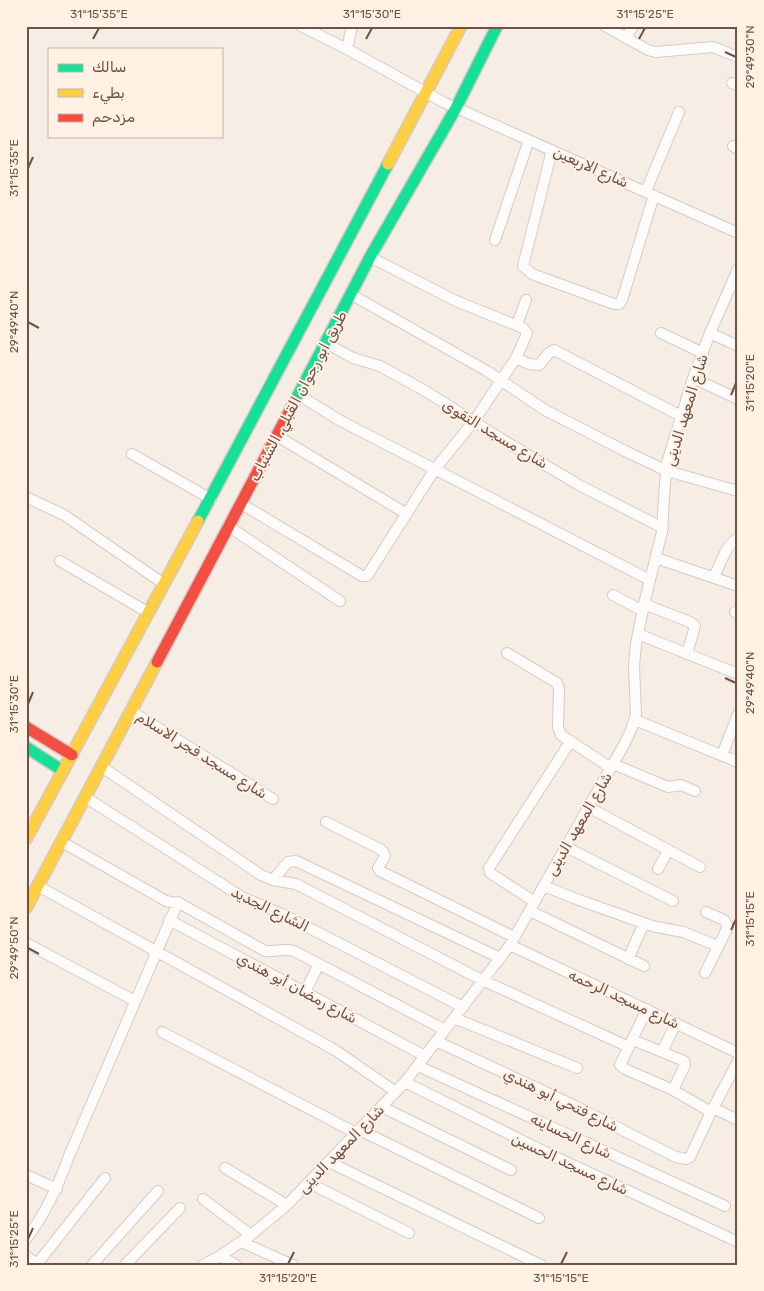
<svg xmlns="http://www.w3.org/2000/svg" width="764" height="1291" font-family="Rubik,Cairo,sans-serif">
  <rect width="100%" height="100%" fill="#f6ede5"/>
  <g fill="none" stroke-linecap="round" stroke-linejoin="round">
    <g stroke="#d7cac3" stroke-width="12">
      <path id="street" d="M301,26L347,49L443,102L738,233
        M605,26L648,50L656,52L713,47L738,57
        M626,38L633,26
        M347,49L352,26
        M732,83L738,86
        M733,146L738,149
        M552,150L523,266L532,274L614,304H619L622,300L654,195
        M646,191L679,112
        M495,240L529,140
        M352,295L487,371L545,410L625,451L667,471L738,491
        M517,325L526,300
        M661,333L703,353
        M710,333L738,346
        M326,343L353,358L380,366L427,392L503,440L579,485L663,528
        M516,358L529,364L539,365L549,353L554,350L681,416
        M693,378L738,399
        M299,395L339,420L650,580
        M277,436L407,514
        M132,454L211,499
        M26,497L64,515L164,584
        M240,503L362,576H367L435,469L474,421L516,358L526,336L527,333L523,328L456,301L370,257
        M228,526L340,601
        M656,558L738,586
        M60,561L149,613
        M714,577C720,565 726,544 738,538
        M613,595L643,611
        M644,604L690,622L695,626L687,654
        M735,612L738,613
        M638,634L738,674
        M507,653L557,683L559,689L558,727L561,735L611,768
        M131,711L273,799
        M635,720L738,762
        M722,755L738,714
        M613,764L668,787L681,785L695,791
        M102,767L261,875L273,880L296,884L482,980L629,1047
        M85,797L242,897L282,914L463,1007
        M588,807L700,867
        M326,822L382,850L385,856L378,868L380,871L514,937
        M62,842L166,901L181,904L265,951C275,952 283,948 294,951L445,1030
        M566,847L673,901
        M658,869L668,851
        M273,880L288,862L296,861L500,958
        M38,886L335,1050L396,1092
        M544,886L579,900L652,926L683,932L718,946
        M535,902L490,873L489,868L570,742
        M530,911L644,966
        M169,920L425,1056
        M26,943L135,1001
        M510,945L738,1053
        M628,959L644,923
        M705,973L728,927L724,920L706,912
        M305,992L319,964
        M647,1009L620,1065L625,1069L673,1090
        M454,1018L577,1068
        M162,1032L356,1133
        M436,1041L573,1105L676,1157L686,1159L690,1157L711,1112L673,1090L685,1065L684,1061L633,1040
        M662,1052L676,1023
        M418,1066L725,1206
        M405,1082L547,1153L738,1242
        M382,1107L511,1170
        M713,1108L738,1120
        M711,1112L738,1061
        M360,1130L539,1218
        M329,1162L541,1265
        M225,1168L287,1205
        M26,1175L57,1189
        M309,1183L409,1233
        M203,1199L251,1235
        M26,1239C46,1213 58,1186 69,1156L178,902
        M241,1242L293,1265
        M26,1256L38,1265
        M220,1256L236,1265
        M37,1264L105,1178
        M92,1265L158,1191
        M125,1265L180,1208
        M203,1265L220,1256L251,1235L287,1205L405,1082L510,945L625,743L631,730L636,714L634,667L636,644L644,604L662,532L664,497L667,463L693,378L710,333L738,269"/>
    </g>
    <g stroke="#d6c8c2" stroke-width="14">
      <path id="fast" d="M295,401L370,257L456,108L497,26
        M198,521L388,164
        M26,747L63,771"/>
    </g>
    <g stroke="#d6c8c2" stroke-width="14">
      <path id="slow" d="M388,164L461,26
        M26,839L198,521
        M26,908L157,662"/>
    </g>
    <g stroke="#d6c8c2" stroke-width="14">
      <path id="jam" d="M157,662L295,401
        M26,727L72,755"/>
    </g>
    <use href="#street" stroke="#fefcfb" stroke-width="10"/>
    <use href="#fast" stroke="#16e098" stroke-width="11"/>
    <use href="#slow" stroke="#ffcf43" stroke-width="11"/>
    <use href="#jam" stroke="#f24e42" stroke-width="11"/>
  </g>
  <path fill="none" stroke="#725046" stroke-width="2" d="M93,39L99,28M366,39L372,28M639,39L645,28M725,52L736,57M28,168L33,157M28,322L39,328M731,395L736,383M725,678L736,683M28,704L33,692M731,930L736,919M28,948L39,954M28,1239L33,1228M288,1264L294,1252M561,1264L567,1252"/>
  <g text-anchor="middle" stroke-width="4" stroke-linejoin="round" paint-order="stroke">
    <g font-size="15" fill="#725046" stroke="#fff1e4">
      <text transform="translate(591 167) rotate(24)" y="5">شارع الاربعين</text>
      <text transform="translate(298 396) rotate(-62)" y="5">طريق ابو رجوان القبلي, الشنباب</text>
      <text transform="translate(686 410) rotate(-73)" y="5">شارع المعهد الدينى</text>
      <text transform="translate(495 434) rotate(31)" y="5">شارع مسجد التقوى</text>
      <text transform="translate(202 755) rotate(32)" y="5">شارع مسجد فجر الاسلام</text>
      <text transform="translate(579 824) rotate(-60)" y="5">شارع المعهد الدينى</text>
      <text transform="translate(270 909) rotate(26)" y="5">الشارع الجديد</text>
      <text transform="translate(297 988) rotate(28)" y="5">شارع رمضان أبو هندي</text>
      <text transform="translate(624 999) rotate(25)" y="5">شارع مسجد الرحمه</text>
      <text transform="translate(561 1100) rotate(26)" y="5">شارع فتحي أبو هندي</text>
      <text transform="translate(571 1136) rotate(25)" y="5">شارع الحساينه</text>
      <text transform="translate(341 1149) rotate(-46)" y="5">شارع المعهد الدينى</text>
      <text transform="translate(570 1164) rotate(25)" y="5">شارع مسجد الحسين</text>
    </g>
  </g>
  <rect width="764" height="1291" fill="none" stroke="#fff1e4" stroke-width="55"/>
  <rect x="48" y="48" width="175" height="90" fill="#fff1e4" stroke="#c7b1a5"/>
  <rect x="58" y="64" width="25" height="8" fill="#16e098" stroke="#c7b1a5"/>
  <text x="92" y="72" font-size="15" fill="#725046">سالك</text>
  <rect x="58" y="89" width="25" height="8" fill="#ffcf43" stroke="#c7b1a5"/>
  <text x="92" y="98" font-size="15" fill="#725046">بطيء</text>
  <rect x="58" y="114" width="25" height="8" fill="#f24e42" stroke="#c7b1a5"/>
  <text x="92" y="122" font-size="15" fill="#725046">مزدحم</text>
  <rect x="28" y="28" width="708" height="1236" fill="none" stroke="#725046" stroke-width="2"/>
  <g font-size="12" text-anchor="middle" fill="#725046">
    <text x="99" y="18">31°15'35"E</text>
    <text x="372" y="18">31°15'30"E</text>
    <text x="645" y="18">31°15'25"E</text>
    <text transform="translate(750 57) rotate(-90)" y="4">29°49'30"N</text>
    <text transform="translate(14 168) rotate(-90)" y="4">31°15'35"E</text>
    <text transform="translate(14 322) rotate(-90)" y="4">29°49'40"N</text>
    <text transform="translate(750 383) rotate(-90)" y="4">31°15'20"E</text>
    <text transform="translate(750 683) rotate(-90)" y="4">29°49'40"N</text>
    <text transform="translate(14 704) rotate(-90)" y="4">31°15'30"E</text>
    <text transform="translate(750 919) rotate(-90)" y="4">31°15'15"E</text>
    <text transform="translate(14 948) rotate(-90)" y="4">29°49'50"N</text>
    <text transform="translate(14 1239) rotate(-90)" y="4">31°15'25"E</text>
    <text x="288" y="1282">31°15'20"E</text>
    <text x="561" y="1282">31°15'15"E</text>
  </g>
</svg>
